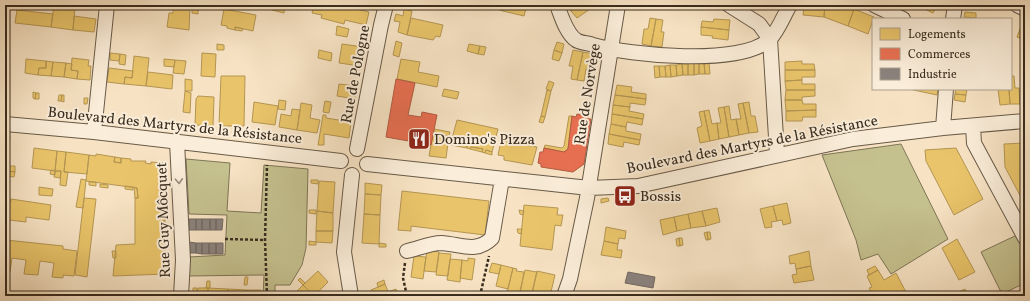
<svg xmlns="http://www.w3.org/2000/svg" width="1030" height="301" font-family="Vollkorn,serif">
  <rect width="100%" height="100%" fill="#f7e3c4"/>
  <filter id="stains"><feTurbulence type="fractalNoise" baseFrequency=".005" numOctaves="4"/><feColorMatrix values="0 0 0 0 .2 0 0 0 0 .09 0 0 0 0 .02 0 0 0 .5 -.17"/></filter>
  <radialGradient id="worn" r=".72"><stop offset=".6" stop-color="#630" stop-opacity="0"/><stop offset="1" stop-color="#630" stop-opacity=".3"/></radialGradient>
  <path fill="#c5c18f" stroke="#7e7656" d="M901,144L948,239L891,274L878,254L861,260L856,240L822,155Z
    M186,159L230,163L227,211L261,213L264,165L308,169L306,248L302,265L290,285H275V296H263L264,275L189,276V257L225,255L227,215L189,214Z
    M1017,235L1025,252V283L1002,294L981,252Z"/>
  <path fill="#e9c46a" stroke="#b49653" d="M54,5L66,7V9L68,10L69,7L75,8L73,30L51,27Z
    M174,5H190L189,30L167,27L169,13H173Z
    M273,5L285,6L284,13L272,10Z
    M314,5H340L369,12L366,25L345,20L344,24L321,18L322,15L312,13Z
    M482,5H504L503,11Z
    M504,5H527L524,16L503,11Z
    M566,5H578L571,11Z
    M578,5H589L590,9L577,18L571,11Z
    M659,5H667L664,9Z
    M804,5H825L824,17L803,15Z
    M825,5L835,7V5H843L854,9L848,26L824,17Z
    M916,5H937L933,13Z
    M192,6H198V14L192,13Z
    M224,9L256,15L253,31L235,27V30L227,28V26L221,25Z
    M404,9L412,11L407,35L398,32L400,22L394,21L396,14L403,16Z
    M854,9L874,17L868,34L848,26Z
    M17,10L53,14L51,27L15,23Z
    M965,12L976,13V18L964,17Z
    M74,16L96,19L94,32L73,30Z
    M411,18L443,25L440,37L436,36L433,40L407,35Z
    M650,18L656,19L651,46L642,44L644,29H648Z
    M656,19L663,20L661,32H664L662,47L651,46Z
    M714,19L730,20L729,30L701,27L702,21L713,22Z
    M1023,21L1025,22V40L1017,37Z
    M337,26L349,29L347,37L336,35Z
    M235,27L243,29L242,31L235,30Z
    M701,27L729,30L728,40L712,38L713,36L701,35Z
    M396,41L402,43L399,57L393,55Z
    M557,42L564,44L562,53L554,50Z
    M217,44L224,45V50H217Z
    M342,44L363,47L360,66L339,63Z
    M469,44L480,46L478,54L467,51Z
    M480,46L486,47L484,55L478,54Z
    M319,50L332,53L331,61L318,58Z
    M554,50L562,53L559,61L552,59Z
    M573,50L583,52L577,80L571,79L573,66H569Z
    M583,52L593,54L590,70L586,69L584,81L577,80Z
    M110,53L120,54L119,61L110,60Z
    M202,53L216,54L215,77L201,76Z
    M120,54L126,55L125,65L119,64Z
    M134,56L149,58L146,86L124,84L125,77L132,78Z
    M72,58L89,60L88,66H91L90,80L77,79L78,71L71,70Z
    M26,59L46,61V68H39L38,75L25,73Z
    M164,59L175,60L174,67L164,66Z
    M401,59L420,62L418,72L439,76L437,87L397,79Z
    M175,60L186,61L184,74L173,73Z
    M46,61L53,62L51,76L38,75L39,68H46Z
    M802,61V64H814L815,70H785V62Z
    M53,62L66,63L64,77L51,76Z
    M709,62L710,74H705L704,63Z
    M66,63L72,64L71,70L78,71L77,79L64,77Z
    M694,63V75H688V64Z
    M694,63H699V74L694,75Z
    M699,63H704L705,74H699Z
    M682,64L683,75L677,76L676,65Z
    M682,64H688V75H683Z
    M670,65H676L677,76L671,77Z
    M670,65L671,77H666L665,66Z
    M654,66H659L660,77L655,78Z
    M659,66H665L666,77H660Z
    M109,68L133,71L132,78L125,77L124,84L107,82Z
    M785,70H815V77H802V80L785,81Z
    M148,72L173,75L172,89L146,86Z
    M221,76H245L244,126H219Z
    M1011,76H1014L1015,88H1019L1020,104H1010L1009,89H1011Z
    M185,79L192,80V91H185Z
    M802,80V84H815V90H786L785,81Z
    M549,81L554,83L551,91L546,89Z
    M339,84L357,86L355,99L337,96Z
    M617,85L632,87L631,92L646,94V99L615,95Z
    M444,89L459,92L457,99L442,96Z
    M909,89H938L937,95Z
    M956,89L967,90L966,95L955,94Z
    M998,89H1009L1010,104L1000,105Z
    M547,90L551,91L545,117L541,116Z
    M786,90H815V96L802,97V100H785Z
    M185,91L191,93L190,113L183,112Z
    M33,92L36,93L35,99L33,98Z
    M36,93H39V99H35Z
    M955,94L966,95L965,102L954,100Z
    M59,95H62L61,101H58Z
    M62,95H64V102L61,101Z
    M615,95L646,99L645,105L630,103V107L613,105Z
    M198,96L214,97L213,126L195,125L196,99Z
    M84,98H88L87,104H84Z
    M279,100L286,101L285,110L278,109Z
    M785,100H802L803,104H816V110L786,111Z
    M325,101L331,102L329,113L323,112Z
    M254,102L278,106L275,125L252,122Z
    M749,102L751,116H755L758,132L749,133L743,103Z
    M301,103L312,105L310,118L320,120L317,133L297,130Z
    M743,103L749,133L739,135L736,119H741L738,104Z
    M613,105L630,107L629,111L644,114L643,119L612,114Z
    M346,106L354,108L352,117L345,115Z
    M729,106L731,120L736,119L739,135L729,137L724,107Z
    M724,107L729,137L719,139L717,123H721L718,108Z
    M292,109L300,110L297,130L279,127L281,114L291,116Z
    M709,110L712,124L717,123L719,139L710,141L704,111Z
    M816,110V117H803L802,121H786V111Z
    M704,111L710,141L700,143L697,128L702,126L699,112Z
    M612,114L643,119L642,125L627,122L626,127L611,124Z
    M323,115H326V118L351,122L349,138L324,134V145H318Z
    M541,116L545,117L543,123L539,122Z
    M569,116H572L568,149L564,152L544,148L545,145L562,148L564,146Z
    M457,120L498,129L492,152L486,150L485,153L482,152L483,149L471,147L470,149L467,148V146L451,142Z
    M611,124L626,127V131L641,134L640,140L609,134Z
    M434,129L450,132L449,136L433,134Z
    M433,134L449,136L446,158L429,156Z
    M609,134L640,140L639,145L624,142L623,147L608,144Z
    M5,135L10,136L7,156H5Z
    M501,141L537,147L532,165L504,160V156L498,155Z
    M451,142L467,146V148L451,145Z
    M1025,143V205L1005,167L1004,144Z
    M471,147L483,149L482,152L470,149Z
    M34,148L57,151L55,171L32,168Z
    M956,148L983,199L954,215L926,161L925,150Z
    M486,150L492,152V155L485,153Z
    M57,151L66,152L64,172H68L66,186L60,185L61,171H55Z
    M66,152L89,155L87,174L64,172Z
    M96,154L115,157L114,162L121,163V158L131,159V161H146L145,163L151,164V162L164,163V180H162V190H164V202H159V208H165V221H162V231H165V256H162V260H165L166,274L113,276L116,245L135,244V198H138L137,188L86,181L89,155L96,156Z
    M115,157L121,158V163L114,162Z
    M8,166H15V172L8,171Z
    M51,170L55,171V175L50,174Z
    M8,171L15,172L14,177L7,176Z
    M55,171H61L60,178L54,177Z
    M81,179L86,180L83,208L76,207Z
    M162,180H164V190H162Z
    M311,180H318V184L311,183Z
    M319,181L335,182L333,213L317,211Z
    M89,182H96V186L89,185Z
    M365,183L382,185L381,195L365,194Z
    M100,184L108,185V188L100,187Z
    M125,186L133,187V190L125,189Z
    M39,187L53,189L52,196L39,195Z
    M134,187L137,188L138,198H135Z
    M402,191L489,201L485,235L411,226V231L398,230Z
    M365,194L381,195L380,215L364,214Z
    M84,198L96,199L87,277L75,275Z
    M608,198L609,201L601,203V199Z
    M11,199L51,205L49,220L26,217V222L9,220V214H5V201L11,202Z
    M159,202H164L165,208H159Z
    M787,203L791,223L783,225L782,220L777,221L773,206Z
    M524,205L558,208L557,215H563L561,226L555,225L552,250L520,246Z
    M773,206L777,221L771,222L772,227L765,228L760,209Z
    M717,208L720,222L706,226L702,211Z
    M309,210H316V214L309,213Z
    M519,210L524,211L523,215L520,214Z
    M317,211L333,213V231H316Z
    M702,211L706,226L691,228L688,214Z
    M364,214L380,215L379,244L362,243Z
    M688,214L691,228L677,231L674,217Z
    M674,217L677,231L663,235L660,220Z
    M162,221H165V231H162Z
    M606,227L626,231L625,239L619,238L618,244L604,241Z
    M517,229H522L521,234L518,233Z
    M316,231H333L332,243L316,242Z
    M707,232L708,240H706L704,233Z
    M707,232H710L711,239L708,240Z
    M679,238L680,246H677L676,239Z
    M679,238H682L683,245L680,246Z
    M957,239L975,272L959,280L942,248Z
    M6,240L63,246V249L77,251L74,276L63,275V278L52,277L54,263L40,261L38,275L24,274L26,260L12,258L10,272L5,271Z
    M309,241L316,242V245H309Z
    M604,241L618,244L617,250H622L621,258L601,255Z
    M379,243L386,244V247H379Z
    M427,250L439,252L436,272L424,271Z
    M112,251H116V258H113Z
    M809,251L811,266L796,269L795,263L790,264L789,256Z
    M439,253L451,254L448,276L436,275Z
    M162,256H165V260H162Z
    M414,256L426,257L423,279L411,277Z
    M468,258L475,259L472,280L460,278L462,260L468,261Z
    M450,259L462,260L460,282L447,280Z
    M492,263L501,265L499,274L489,272Z
    M501,265L513,268L508,289L496,286Z
    M811,266L814,280L794,283L792,275L797,274L796,269Z
    M875,266L878,270L869,275L867,270Z
    M513,268L517,269L516,271L524,272L520,294L507,292Z
    M525,270L537,272L532,294L520,291Z
    M878,270L884,280L896,273L908,296H873L869,288L872,287L867,276Z
    M318,271L328,282L314,296L303,285Z
    M537,271L555,275L550,296L532,292Z
    M245,277H248L247,285H244Z
    M300,278L305,283L303,285L298,280Z
    M384,280L385,284L378,287L377,283Z
    M207,281H210V288H206Z
    M385,284L389,294L383,296H373L371,290Z
    M303,285L314,296H300L296,292Z
    M193,288H197V295H193Z
    M198,288H208V296H197Z
    M208,288L228,289L227,296H208Z
    M228,289L247,290V296H227Z
    M396,289L397,293L390,295L388,292Z
    M965,289L969,296H955L954,294Z
    M247,290H257V296H247Z
    M257,290H261V296H257Z
    M1025,290V296H1023L1021,292Z"/>
  <path fill="#e76f51" stroke="#b25b42" d="M396,79L415,83L408,115L421,117L422,112L437,115L431,145L386,137Z
    M577,114L588,116V119H591L584,164L573,172L541,167V164L538,163L540,152H543L544,148L564,152L568,149L572,116L576,117Z"/>
  <path fill="#8a817c" stroke="#716860" d="M189,219H196V230H189Z
    M196,219H202V230H196Z
    M202,219H210V230H202Z
    M210,219H216V230H210Z
    M216,219H223L222,230H216Z
    M189,242L196,243V253H190Z
    M196,243H202V254L196,253Z
    M202,243H209V254H202Z
    M209,243H216V254H209Z
    M216,243H223V254H216Z
    M628,272L655,277L653,288L625,283Z"/>
  <g fill="none" stroke-linecap="round" stroke-linejoin="round">
    <g stroke="#685a48" stroke-width="16">
      <path id="minor" d="M557,5C561,15 566,33 576,40C580,43 588,43 593,45C630,55 741,67 770,39C778,31 784,15 790,5
        M729,5L759,24L770,39L777,154
        M874,5L903,19
        M1017,5L1025,9
        M953,19L955,5
        M5,124L94,132L341,161
        M973,126L974,143L1025,238
        M943,128L946,89
        M94,132L107,5
        M177,142L183,260L181,296
        M357,149L381,25L386,5
        M367,164L589,188L638,186L853,139L943,128L1025,121
        M407,251C417,249 431,243 441,243C461,244 476,254 492,238L502,179
        M351,296L344,252L352,175
        M564,296L570,279L587,198L618,5"/>
    </g>
    <path stroke="#382c1e" stroke-width="2.5" stroke-dasharray="3 2" stroke-linecap="butt" d="M225,239L265,240
      M405,263L403,278L407,296
      M267,296L265,240L267,165
      M480,296L489,256"/>
    <use href="#minor" stroke="#faedd9" stroke-width="14"/>
  </g>
  <defs><path id="oneway-chevron" d="M-2-3.5L2.5 0L-2 3.5" fill="none" stroke-width="1.6" stroke-linecap="round" stroke-linejoin="round"/></defs>
  <use stroke="#998c7c" href="#oneway-chevron" transform="translate(179 181) rotate(87)"/>
  <defs>
    <g id="restaurant-square" transform="scale(1.15)"><rect x="-9" y="-9" width="18" height="18" rx="4" fill="#8f2418" stroke="#faedd9"/><path d="M-5-6h1v4h1v-4h1v4h1v-4h1v5L-1.5 .5V6h-2V.5L-5-1ZM5-6V6H3V1.5H1.5Q1.5-4 5-6Z" fill="#fff"/></g>
    <g id="bus-square" transform="scale(1.15)"><rect x="-9" y="-9" width="18" height="18" rx="4" fill="#8f2418" stroke="#faedd9"/><path d="M-5-6H5V4H4V6H2V4H-2V6H-4V4H-5ZM-3.5-4V0h7V-4ZM-3.5 1.2v1.5H-2V1.2ZM2 1.2v1.5H3.5V1.2Z" fill="#fff"/></g>
  </defs>
  <g fill-rule="evenodd">
    <use href="#restaurant-square" x="419" y="139"/>
    <use href="#bus-square" x="625" y="196"/>
  </g>
  <g text-anchor="middle" stroke-width="4" stroke-linejoin="round" paint-order="stroke">
    <g font-size="15" fill="#382c1e" stroke="#faedd9">
      <text transform="translate(355 74) rotate(-79)" y="5">Rue de Pologne</text>
      <text transform="translate(587 94) rotate(-81)" y="5">Rue de Norvège</text>
      <text transform="translate(175 125) rotate(6)" y="5">Boulevard des Martyrs de la Résistance</text>
      <text transform="translate(752 144) rotate(-11)" y="5">Boulevard des Martyrs de la Résistance</text>
      <text transform="translate(163 220) rotate(-92)" y="5">Rue Guy Môcquet</text>
    </g>
    <g font-size="15" fill="#382c1e" stroke="#faedd9" text-anchor="start">
      <text x="434" y="144">Domino's Pizza</text>
      <text x="640" y="201">Bossis</text>
    </g>
  </g>
  <rect width="1030" height="301" fill="none" stroke="#f7e3c4" stroke-width="20"/>
  <rect x="6" y="6" width="1018" height="289" fill="none" stroke="#382c1e" stroke-width="2"/>
  <rect x="10" y="10" width="1010" height="281" fill="none" stroke="#382c1e"/>
  <rect x="872" y="18" width="140" height="72" fill="#faedd9" stroke="#aca08e"/>
  <rect x="880" y="28" width="20" height="12" fill="#e9c46a" stroke="#aca08e"/>
  <text x="908" y="38" font-size="12" fill="#382c1e">Logements</text>
  <rect x="880" y="48" width="20" height="12" fill="#e76f51" stroke="#aca08e"/>
  <text x="908" y="58" font-size="12" fill="#382c1e">Commerces</text>
  <rect x="880" y="68" width="20" height="12" fill="#8a817c" stroke="#aca08e"/>
  <text x="908" y="78" font-size="12" fill="#382c1e">Industrie</text>
  <rect width="100%" height="100%" filter="url(#stains)"/>
  <rect width="100%" height="100%" fill="url(#worn)"/>
</svg>
